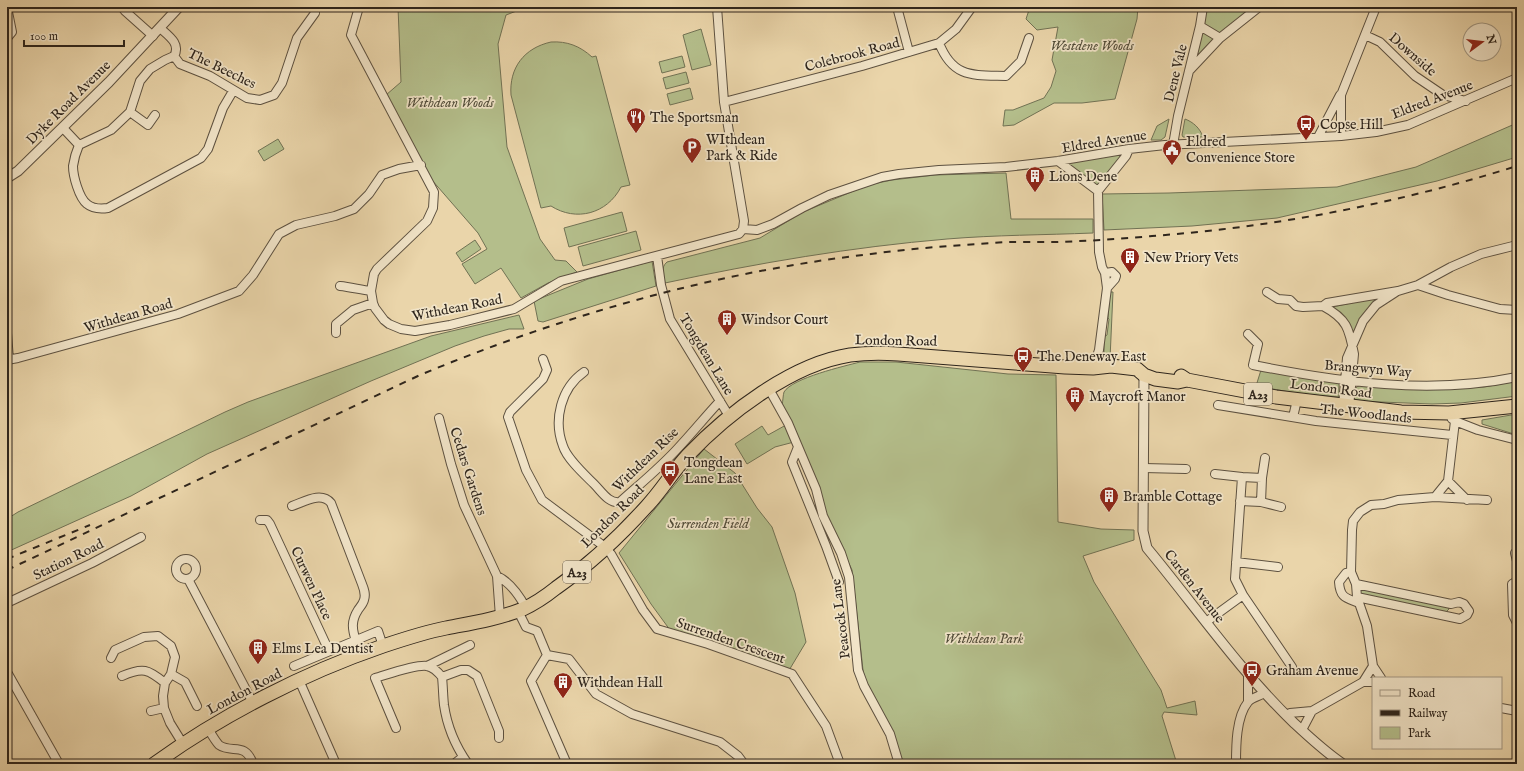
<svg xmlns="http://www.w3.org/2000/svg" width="1524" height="771" font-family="'IM FELL English',serif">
  <rect width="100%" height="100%" fill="#ead5aa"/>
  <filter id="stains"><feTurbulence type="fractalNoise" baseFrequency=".005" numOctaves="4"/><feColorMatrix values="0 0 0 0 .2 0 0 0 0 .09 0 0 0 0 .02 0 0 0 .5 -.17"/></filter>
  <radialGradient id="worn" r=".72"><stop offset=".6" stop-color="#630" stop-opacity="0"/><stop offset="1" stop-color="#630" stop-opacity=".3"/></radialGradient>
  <path fill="#b4be8b" stroke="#717254" d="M398,7H527L506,15L498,44L507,147L540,239L555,260L566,261L577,272L548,283L521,298L501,268L475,284L462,264L487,249L478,233L431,179L386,95L401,82Z
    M1030,7H1138L1137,19L1115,99L1082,103H1054L1014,125L1003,126L1005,110H1013L1044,98L1051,87L1056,71L1052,60L1058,27L1037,30L1026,19Z
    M1207,7H1252L1212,43L1195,61Z
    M701,29L711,65L692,70L683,35Z
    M551,42C567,41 580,46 592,57L596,56L630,185L621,187C607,214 576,222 551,206L541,208L511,95C509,68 524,48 551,42Z
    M682,56L685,67L662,73L659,62Z
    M686,72L689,83L666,89L663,78Z
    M690,88L693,99L670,105L667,94Z
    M1169,119L1165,137L1161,140H1151L1157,126Z
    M1185,119C1193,122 1200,128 1203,137H1183L1182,135Z
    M1517,123V157L1437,181L1277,218L1192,226L1104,230L1102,194L1169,193L1337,187L1416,167Z
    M278,139L284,149L264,161L258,151Z
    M1118,154L1120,155V159L1097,185H1095L1069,164V163Z
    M1006,173L1011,219H1093V233C1044,235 995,235 947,239C852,247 758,263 665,283C664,275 660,268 667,262L760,238L803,212L868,185L892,180L935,175Z
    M622,212L627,231L569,247L564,228Z
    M636,231L641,250L583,266L578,247Z
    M475,240L481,249L462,262L456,253Z
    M652,261L656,286L543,322L538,321L534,301L588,279Z
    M1110,292H1113L1110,359H1107L1104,355V337L1107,335L1109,319L1108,318Z
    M1380,297L1353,335L1345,318L1332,307Z
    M519,315L524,329H509L484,336L455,346L371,381L207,454L131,496L7,552V519L18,512L225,412L248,402L431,336Z
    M860,362H896L1008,374L1056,375L1058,522L1101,529L1134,530V540L1083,556L1094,582L1161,690L1167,708L1195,701L1197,715L1164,712L1162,716L1177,764H902L866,685L863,670L852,570L826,514L782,405C783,401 783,395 784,392C792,378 845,366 860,362Z
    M1261,370L1339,383V397L1301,394L1256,386Z
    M1517,381V396L1461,403L1432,404L1355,401C1353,393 1353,389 1360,385L1421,389L1484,387Z
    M1517,414V435L1482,424V420Z
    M786,425L794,442L775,447L747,464L735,444L762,426L768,435Z
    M704,449L735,473L757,508L772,527L795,593L806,642L788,672L670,630L651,604L619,553Z
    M1361,588L1448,607L1449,609L1446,612L1361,595L1359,593V590Z"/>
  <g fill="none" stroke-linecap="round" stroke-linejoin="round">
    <g stroke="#5d5140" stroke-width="10">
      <path id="minor" d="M122,7L125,11L153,36
        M359,7L351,35L434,192L433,208L427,221L377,269L374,274L371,291L373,303L375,308L384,320L389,324L401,329L415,331L450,325L514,309L561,281L739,234L743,229L744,221L724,102L717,7
        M897,7L909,52
        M1513,7L1517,9
        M1200,26L1220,38
        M160,28C169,36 181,44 174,56L180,64L210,76L247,98L260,100L274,95L282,83L297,38L315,13
        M1365,35L1380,42L1415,76L1443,95L1466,101
        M7,38L12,32L7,7
        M939,43C953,78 972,75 1006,76L1021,61L1029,38
        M174,56L165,60L150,69L140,81L130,112L111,130L79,145C76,152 74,159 73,166C73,176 79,198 87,204C93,209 101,209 108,208L201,158L208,149L223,108L233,91
        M1189,71L1220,38L1259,7
        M724,102L862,66L939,43L956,29L972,7
        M130,112L148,125L155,115
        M63,128L79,145
        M1341,136V95L1376,7
        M1318,137L1340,95
        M1173,145L1178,116L1200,26L1203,7
        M1058,161L1098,191L1126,156L1129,149
        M743,229L757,230L773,224L802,208L829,195L882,177L899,174L939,170L1006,167L1058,161L1129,149L1165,145L1341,136L1376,132L1408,125L1517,78
        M657,256L661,285L670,319L729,416
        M1105,273L1112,272L1116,276L1115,279L1107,288
        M1418,285L1448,295L1500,309L1517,310
        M340,286C351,287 361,290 371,291
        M1267,292L1278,299L1290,300L1296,306L1303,307L1323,306
        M7,333L9,360
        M336,333V324L353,310L373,303
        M1248,334L1258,344L1253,365C1339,382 1430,395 1517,377
        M543,359L547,370L543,379L510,412L508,417L526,470L542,500L605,547L611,554L643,610L657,629L708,644L792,674L826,726L840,764
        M7,360L18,358L178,314L239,291L253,275L279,234L296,225L335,216L354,209L369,194L382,175L399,169L421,165
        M1093,368L1099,350L1107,288L1105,273L1102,267L1099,252L1098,191
        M584,372C561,388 553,420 563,446C567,459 585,475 594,484C602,492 609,504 620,502C640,484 661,467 679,447C693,432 706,416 720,401
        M769,389L788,423L816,489L823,516L841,553L849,577L858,670L864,686L890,734L899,764
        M1218,405L1316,421L1452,435
        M1343,406L1347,358L1363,321L1376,305L1396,292
        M1349,407L1354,354C1349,328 1347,319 1323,306L1327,303L1398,291L1418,285L1451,267L1481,254L1517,245
        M1293,417L1297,400
        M439,418L451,464L464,505L497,576L500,617
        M1452,419L1455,421L1478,430L1517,440
        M798,447L792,462L826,546L839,582
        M1144,468L1186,469
        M1215,474L1242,477
        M1262,478L1265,458
        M1448,481L1467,500
        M1435,497L1487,500
        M1261,502L1281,507
        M292,506C304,502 321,491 331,503L362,584C364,589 366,594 364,600C363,604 360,607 358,610C351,621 352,629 356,641
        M260,520H267L270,524L329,651
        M1517,553H1515L1517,561
        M176 569a10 10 0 1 1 20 0a10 10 0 1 1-20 0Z
        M1236,562L1278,567
        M1351,572L1346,573L1339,582C1340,598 1346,598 1359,603
        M497,576C510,582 519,595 526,608
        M188,579L253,703
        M1517,581L1512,584L1513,615L1517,623
        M1356,584L1451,604L1459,602L1464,604L1469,611L1467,615L1460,619L1357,597
        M1243,595L1292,667
        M7,603L92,563L141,537
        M518,611L526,627L537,631L547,655
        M1206,622L1243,595L1235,579L1242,477L1262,478L1261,502L1240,501
        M111,658L115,650L144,637L158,636L171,646L175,657L171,674L165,683L163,696L164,708L170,723L183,744
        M294,666L378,631L383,646
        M427,666L470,645
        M7,672L59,764
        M171,674L185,682L197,706
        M122,676C143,667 148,669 165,683
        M442,677L461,670H468L477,676L499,731V738
        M1381,678L1373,666L1367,626L1357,597L1356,584L1351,572L1352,530L1353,521L1360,512L1371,505L1384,504L1398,500L1435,497L1448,481L1455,421
        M299,680L336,764
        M1363,682L1373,666
        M1248,701V675
        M1501,708L1517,711
        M151,711L164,708
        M1286,715L1290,713L1312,711
        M396,728L375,678C386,675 416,664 427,666C433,667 438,672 442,677C443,686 443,696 444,705C447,726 456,747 468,764
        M208,729C211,733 215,741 219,745C232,754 245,741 253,764
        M1302,730L1312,711L1363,682H1373
        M454,764L463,757
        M567,764L531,681L547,655L569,659L596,694L632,714L720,742L738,756L744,764
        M1236,764C1236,746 1236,717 1248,702C1251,698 1260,696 1264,693"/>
    </g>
    <g stroke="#5d5140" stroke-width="11">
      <path id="tertiary" d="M7,178L18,171L109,82L179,7
        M1144,375L1143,531L1147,548C1196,607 1239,670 1294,723C1309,737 1325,752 1343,764"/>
    </g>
    <g stroke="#2e251c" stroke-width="15">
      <path id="trunk" d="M1181,376L1187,380L1276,397L1401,412L1449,413L1517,406
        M154,764C222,715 304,673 383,646C404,639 425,632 446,628C472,623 498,619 523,609C534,604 546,596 556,588C589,565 620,536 647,506C662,490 673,471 688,455C728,413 792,364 850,355C866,353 882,353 898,354L1065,367L1093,368L1111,366L1137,369L1144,375L1155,379L1178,382L1187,380"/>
    </g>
    <use href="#minor" stroke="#f1e4c8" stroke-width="8"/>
    <use href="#tertiary" stroke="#f1e4c8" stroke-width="9"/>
    <use href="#trunk" stroke="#ead5aa" stroke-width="13"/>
    <path stroke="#2e251c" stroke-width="2" stroke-dasharray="7 7" stroke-linecap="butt" d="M7,559L90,525
      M7,570L420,375C564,315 715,272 871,254C915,248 961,245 1006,242C1022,242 1039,242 1056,242C1088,241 1120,239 1152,236C1276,227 1399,203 1517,166"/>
  </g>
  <defs>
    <g id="restaurant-pin" transform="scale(1)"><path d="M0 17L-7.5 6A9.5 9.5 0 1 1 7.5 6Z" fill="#8f2418" stroke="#f1e4c8"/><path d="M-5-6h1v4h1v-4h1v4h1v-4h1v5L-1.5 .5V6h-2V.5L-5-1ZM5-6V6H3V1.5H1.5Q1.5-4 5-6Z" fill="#fff"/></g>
    <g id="bus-pin" transform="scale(1)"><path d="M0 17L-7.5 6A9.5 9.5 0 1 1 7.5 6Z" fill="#8f2418" stroke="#f1e4c8"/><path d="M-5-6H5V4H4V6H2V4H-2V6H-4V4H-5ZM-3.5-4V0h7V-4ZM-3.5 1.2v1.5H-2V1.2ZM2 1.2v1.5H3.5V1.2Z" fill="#fff"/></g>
    <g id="parking-pin" transform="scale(1)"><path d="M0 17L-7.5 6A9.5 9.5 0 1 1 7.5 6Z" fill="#8f2418" stroke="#f1e4c8"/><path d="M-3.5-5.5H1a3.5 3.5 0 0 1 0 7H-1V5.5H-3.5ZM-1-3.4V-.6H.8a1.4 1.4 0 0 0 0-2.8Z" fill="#fff"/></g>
    <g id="civic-pin" transform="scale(1)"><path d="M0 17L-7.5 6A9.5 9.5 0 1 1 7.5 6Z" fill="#8f2418" stroke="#f1e4c8"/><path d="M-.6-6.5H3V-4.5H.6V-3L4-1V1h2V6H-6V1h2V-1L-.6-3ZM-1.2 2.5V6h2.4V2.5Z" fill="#fff"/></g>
    <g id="building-pin" transform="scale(1)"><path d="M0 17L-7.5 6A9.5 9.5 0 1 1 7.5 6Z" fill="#8f2418" stroke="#f1e4c8"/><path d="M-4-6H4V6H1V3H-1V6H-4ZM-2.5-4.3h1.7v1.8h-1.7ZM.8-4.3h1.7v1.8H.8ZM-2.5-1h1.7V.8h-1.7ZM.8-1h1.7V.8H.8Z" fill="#fff"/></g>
  </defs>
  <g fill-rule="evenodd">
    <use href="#restaurant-pin" x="636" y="117"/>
    <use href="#bus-pin" x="1306" y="124"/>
    <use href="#parking-pin" x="692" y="147"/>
    <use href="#civic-pin" x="1172" y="149"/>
    <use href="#building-pin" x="1035" y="176"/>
    <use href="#building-pin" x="1130" y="257"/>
    <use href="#building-pin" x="727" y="319"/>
    <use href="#bus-pin" x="1023" y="356"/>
    <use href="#building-pin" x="1075" y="396"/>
    <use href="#bus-pin" x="670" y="470"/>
    <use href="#building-pin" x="1109" y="496"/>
    <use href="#building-pin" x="258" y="648"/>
    <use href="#bus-pin" x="1252" y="670"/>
    <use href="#building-pin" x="563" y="682"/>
  </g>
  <g text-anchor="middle" stroke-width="3.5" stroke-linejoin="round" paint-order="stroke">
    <g fill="#f1e4c8" stroke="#685e50" stroke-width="1">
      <rect x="1244" y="383" width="28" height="22" rx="3"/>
      <rect x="563" y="561" width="28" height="22" rx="3"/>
    </g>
    <g font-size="13" font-weight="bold" fill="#2e251c">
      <text x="1258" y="399">A23</text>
      <text x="577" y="577">A23</text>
    </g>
    <g font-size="14" font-style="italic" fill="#504b38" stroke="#f1e4c8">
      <text x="1092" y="50">Westdene Woods</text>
      <text x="450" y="107">Withdean Woods</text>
      <text x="708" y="528">Surrenden Field</text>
      <text x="984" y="643">Withdean Park</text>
    </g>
    <g font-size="14" fill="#2e251c" stroke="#f1e4c8">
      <text transform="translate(852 54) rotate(-15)" y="5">Colebrook Road</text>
      <text transform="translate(1413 54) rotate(41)" y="5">Downside</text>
      <text transform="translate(222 68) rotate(26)" y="5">The Beeches</text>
      <text transform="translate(1175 73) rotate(-76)" y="5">Dene Vale</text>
      <text transform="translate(1432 99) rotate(-21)" y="5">Eldred Avenue</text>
      <text transform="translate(68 102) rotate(-45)" y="5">Dyke Road Avenue</text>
      <text transform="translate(1104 141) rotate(-9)" y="5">Eldred Avenue</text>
      <text transform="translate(457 307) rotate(-11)" y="5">Withdean Road</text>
      <text transform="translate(128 315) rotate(-16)" y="5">Withdean Road</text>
      <text transform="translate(896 340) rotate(1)" y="5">London Road</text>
      <text transform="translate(707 354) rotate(59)" y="5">Tongdean Lane</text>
      <text transform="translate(1368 368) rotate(5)" y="5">Brangwyn Way</text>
      <text transform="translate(1331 388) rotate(7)" y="5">London Road</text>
      <text transform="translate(1366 413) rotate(6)" y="5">The Woodlands</text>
      <text transform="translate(645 459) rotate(-44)" y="5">Withdean Rise</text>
      <text transform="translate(469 471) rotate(72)" y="5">Cedars Gardens</text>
      <text transform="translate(612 516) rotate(-45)" y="5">London Road</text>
      <text transform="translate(68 559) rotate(-26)" y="5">Station Road</text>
      <text transform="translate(312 583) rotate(65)" y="5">Curwen Place</text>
      <text transform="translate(1195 586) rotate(52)" y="5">Carden Avenue</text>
      <text transform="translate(840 619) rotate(-97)" y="5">Peacock Lane</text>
      <text transform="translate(731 640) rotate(19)" y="5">Surrenden Crescent</text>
      <text transform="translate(244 691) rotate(-28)" y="5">London Road</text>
    </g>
    <g font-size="14" fill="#2e251c" stroke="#f1e4c8" text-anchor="start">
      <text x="650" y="122">The Sportsman</text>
      <text x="1320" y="129">Copse Hill</text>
      <text x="706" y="144">WIthdean<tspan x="706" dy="16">Park &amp; Ride</tspan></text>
      <text x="1186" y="146">Eldred<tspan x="1186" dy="16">Convenience Store</tspan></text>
      <text x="1049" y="181">Lions Dene</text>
      <text x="1144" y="262">New Priory Vets</text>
      <text x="741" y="324">Windsor Court</text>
      <text x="1037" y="361">The Deneway East</text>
      <text x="1089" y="401">Maycroft Manor</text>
      <text x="684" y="467">Tongdean<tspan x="684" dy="16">Lane East</tspan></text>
      <text x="1123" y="501">Bramble Cottage</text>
      <text x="272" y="653">Elms Lea Dentist</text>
      <text x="1266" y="675">Graham Avenue</text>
      <text x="577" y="687">Withdean Hall</text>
    </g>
  </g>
  <rect width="1524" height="771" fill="none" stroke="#ead5aa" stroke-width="24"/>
  <rect x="8" y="8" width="1508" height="755" fill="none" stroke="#2e251c" stroke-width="2"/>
  <rect x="12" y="12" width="1500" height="747" fill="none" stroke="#2e251c"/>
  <rect x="1372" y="677" width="130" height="72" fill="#f1e4c8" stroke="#a39883"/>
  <rect x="1380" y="690" width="20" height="6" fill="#f1e4c8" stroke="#a39883"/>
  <text x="1408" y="697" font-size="12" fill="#2e251c">Road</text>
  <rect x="1380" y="710" width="20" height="6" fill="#2e251c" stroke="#a39883"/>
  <text x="1408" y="717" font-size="12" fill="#2e251c">Railway</text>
  <rect x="1380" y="727" width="20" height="12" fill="#b4be8b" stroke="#a39883"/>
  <text x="1408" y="737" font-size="12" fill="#2e251c">Park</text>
  <g transform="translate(1482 42) rotate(75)"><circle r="19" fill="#f1e4c8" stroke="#a39883"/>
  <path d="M0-3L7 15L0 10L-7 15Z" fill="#8f2418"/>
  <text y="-6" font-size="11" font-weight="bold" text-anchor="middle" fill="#2e251c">N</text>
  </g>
  <path d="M24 40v6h100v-6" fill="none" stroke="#2e251c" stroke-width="2"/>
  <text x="30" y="40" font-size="12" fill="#2e251c" stroke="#f1e4c8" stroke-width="3" paint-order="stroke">100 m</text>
  <rect width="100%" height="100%" filter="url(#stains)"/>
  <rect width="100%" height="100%" fill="url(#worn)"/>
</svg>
